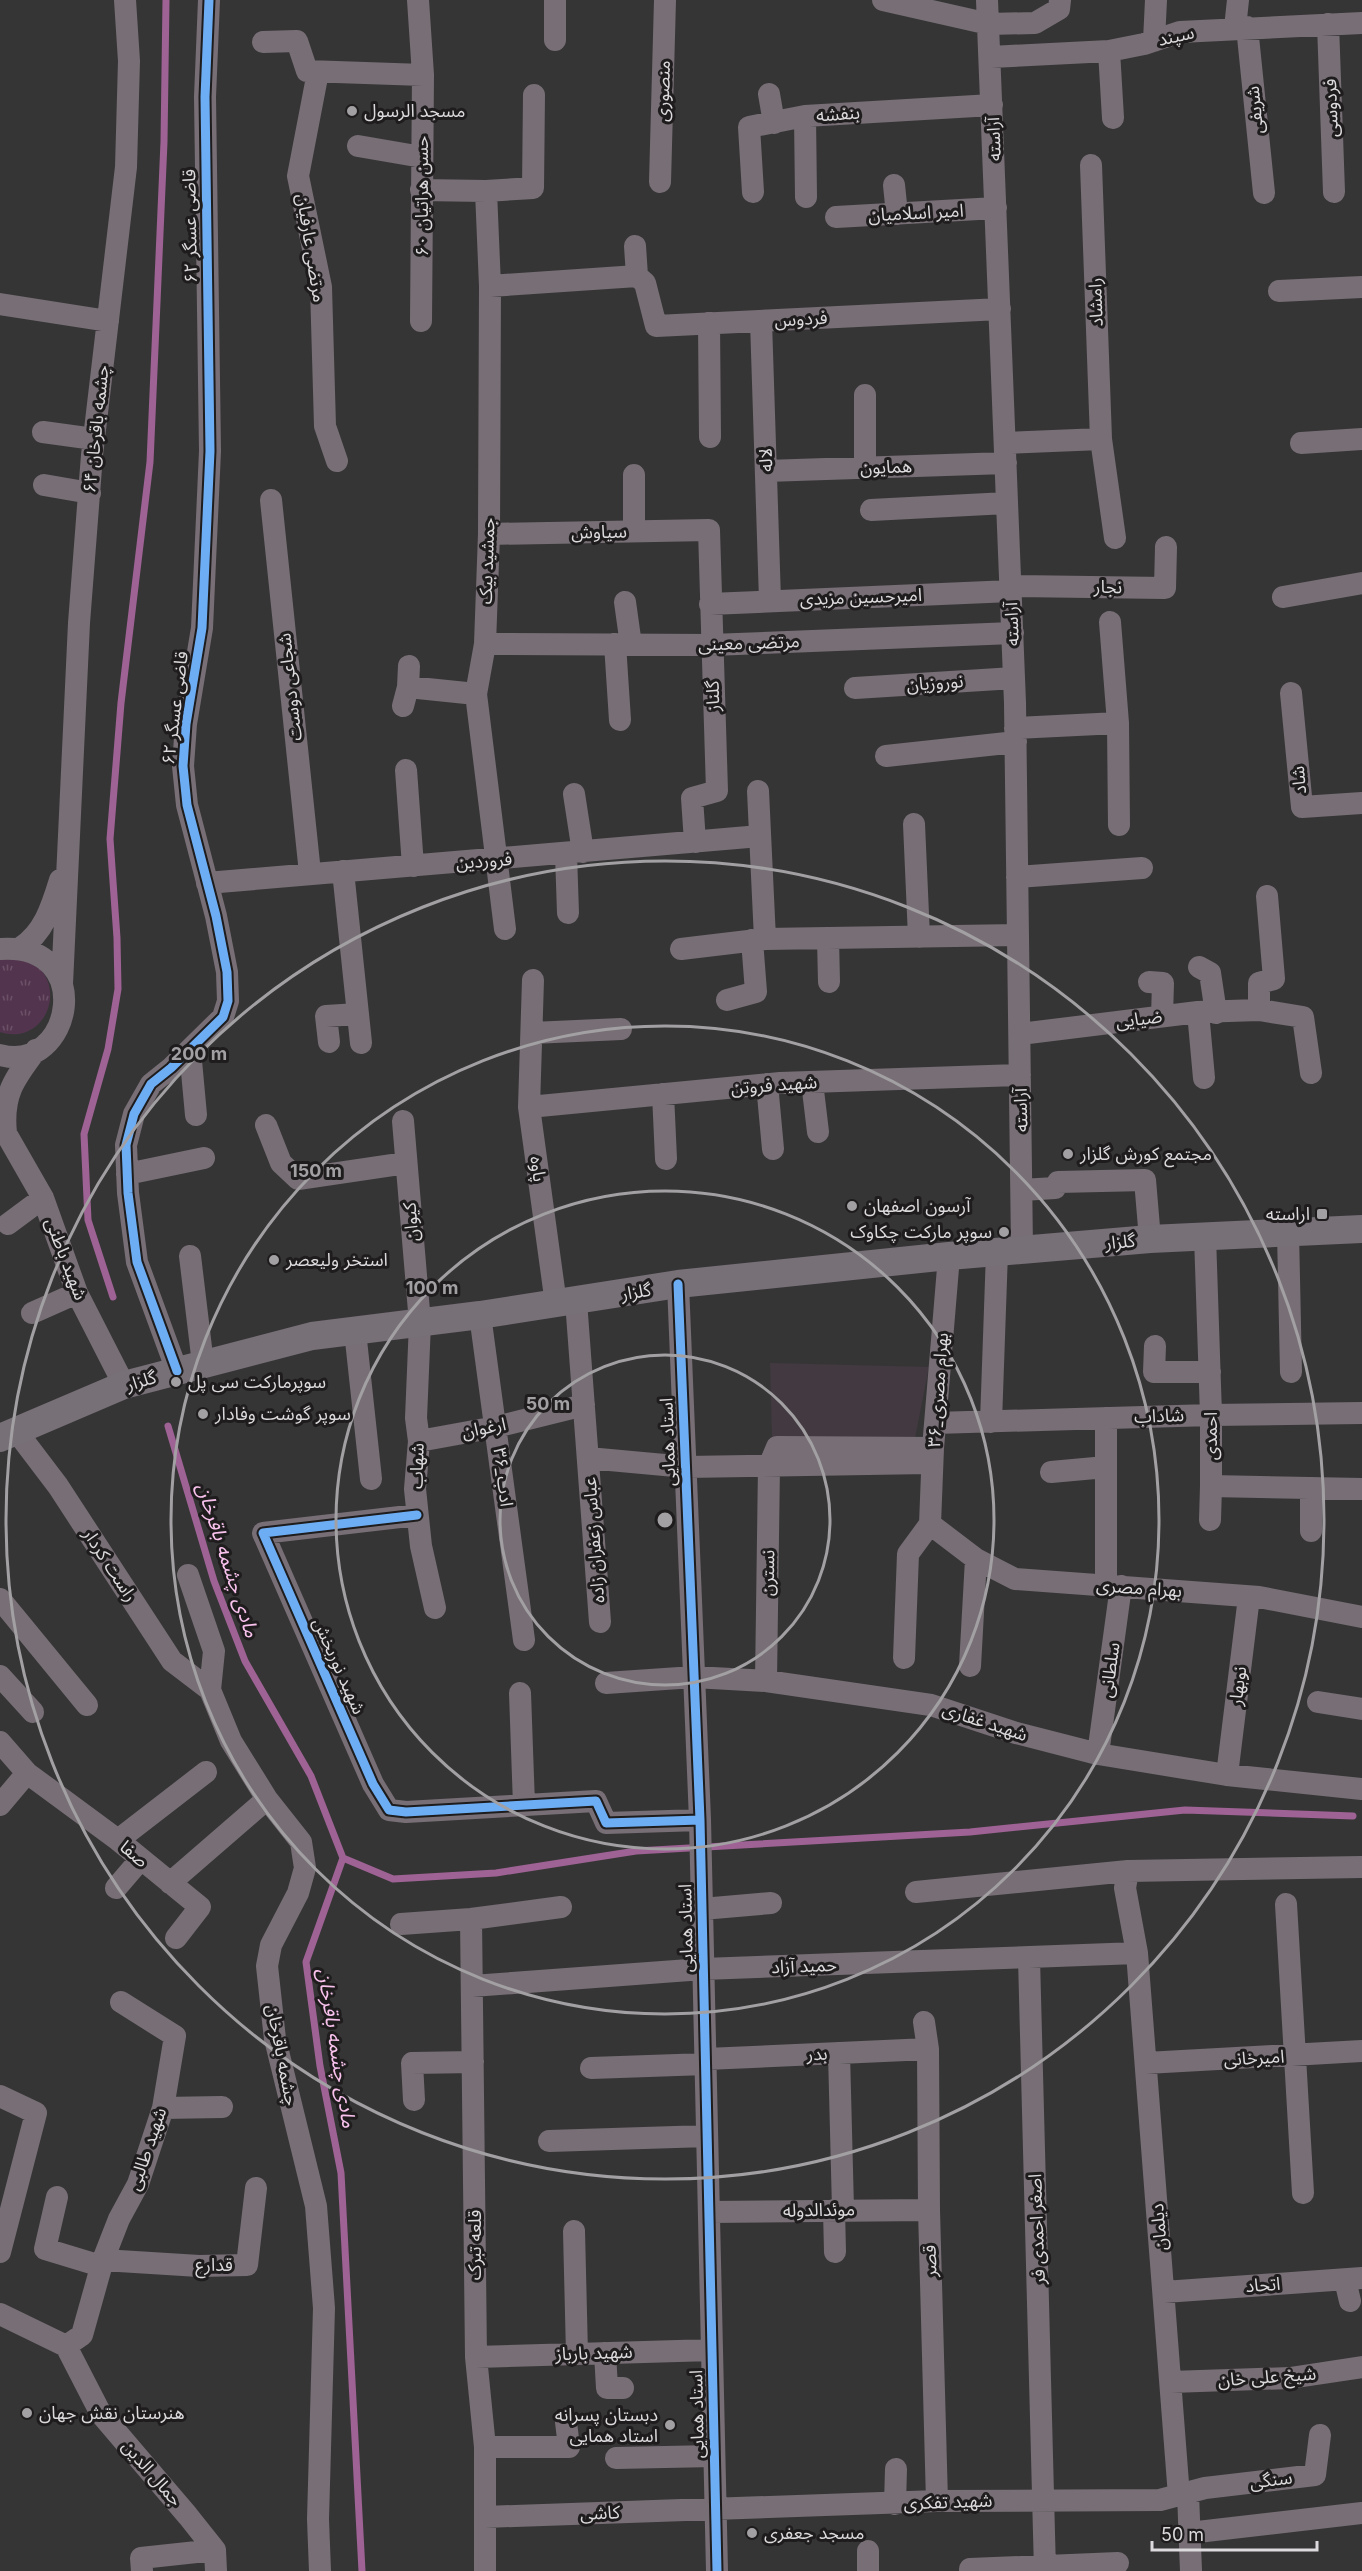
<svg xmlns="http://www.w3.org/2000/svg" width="1362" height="2571" font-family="Inter,'Noto Sans Arabic',sans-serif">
  <defs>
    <pattern id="park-tufts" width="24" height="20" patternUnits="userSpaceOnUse" patternTransform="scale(1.5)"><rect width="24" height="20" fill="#53344e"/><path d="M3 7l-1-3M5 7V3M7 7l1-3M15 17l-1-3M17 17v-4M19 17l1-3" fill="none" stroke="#6b5167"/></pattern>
  </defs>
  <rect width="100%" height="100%" fill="#363536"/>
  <path fill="#423a40" d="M770,1363L929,1367L914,1443L772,1438Z"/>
  <path fill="url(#park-tufts)" d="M0,958C8,958 21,956 28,959C71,983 46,1047 0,1032Z"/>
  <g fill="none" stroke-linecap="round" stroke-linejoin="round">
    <path stroke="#9e6394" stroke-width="7" d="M113,1297L88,1220L84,1134L108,1049L118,989L117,938L110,839L121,703L150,462L164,142L166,0
      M168,1426L214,1581L245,1661L311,1776L343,1858L306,1962L320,2066L341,2173L362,2571
      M343,1858L393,1879L496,1873L636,1851L970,1832L1185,1810L1353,1816"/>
    <path stroke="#776f75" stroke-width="22" d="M418,0L423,75L421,321
      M883,0L989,24L1035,23L1059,9L1060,0
      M987,0L1015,703L1022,1249
      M1328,24L1334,192
      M1247,27L1264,193
      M1235,28L1238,0
      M555,40V0
      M1154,41L1156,0
      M263,42L297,41L307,71L423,75
      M1109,51L1113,118
      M991,57L1109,51L1144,44L1180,32L1362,23
      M318,72L298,176L321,287L325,426L337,461
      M769,94L774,123
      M805,116L806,197
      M358,146L422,157
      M1091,165L1101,439L1115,538
      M660,182L665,0
      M894,185L897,214
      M421,190L486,191L533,188L534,95
      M486,191L490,286L489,534L485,644L476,694L505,929
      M753,192L749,127L805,116L992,105
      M836,217L996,208
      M635,246L637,276
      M490,286L637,276L645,283L656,326L1000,309
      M1279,291L1362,287
      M0,304L108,321
      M761,321L770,600
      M709,323L710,437
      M43,432L94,439
      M1005,443L1101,439
      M1301,443L1362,439
      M865,468V395
      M766,471L1006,463
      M44,485L90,493
      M271,500L310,873
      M871,510L1007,503
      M634,531V475
      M489,534L709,530L717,791L692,798L695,842
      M1011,586L1165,588L1166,547
      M1283,597L1362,583
      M625,602L631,645
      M710,604L1011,591
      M1110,622L1118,723L1119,825
      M485,644L711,645L1013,633
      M615,644L620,720
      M408,687L476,694
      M855,688L1014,678
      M1291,693L1302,807L1362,803
      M403,706L408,687L409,666
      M1015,728L1118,723
      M886,756L1016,742
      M406,770L413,866
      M758,791L765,939
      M574,794L583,852
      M914,824L919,937
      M566,854L568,913
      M343,871L361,1043
      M1017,877L1142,868
      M207,883L760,836
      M828,938L829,982
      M20,948C44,933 52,906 60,880
      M0,949C98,942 72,1075 0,1055
      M681,949L765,939L1018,935
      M1199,967L1210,973L1216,1013
      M533,980L529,1107L556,1304
      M1149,982L1163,983L1162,1016
      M62,984L79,623L92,455L126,167L129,61L125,0
      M727,1000L756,992L752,940
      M1259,1010V983L1274,979L1267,896
      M1198,1012L1204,1078
      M532,1033L621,1029
      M1020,1034L1198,1012L1259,1010L1303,1017L1311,1073
      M329,1042L326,1016L358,1014
      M190,1050L196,1115
      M812,1082L818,1132
      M767,1084L773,1149
      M663,1094L666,1159
      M529,1107L780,1083L1020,1075
      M403,1121L420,1323L416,1418L419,1441L415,1489L421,1546L435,1608
      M0,1123L43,1198L77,1293L124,1385
      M266,1125L281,1163L298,1179L406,1163
      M6,1133C2,1095 14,1079 36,1050
      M127,1174L204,1158
      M1022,1190L1055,1188L1058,1182L1145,1180L1150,1239
      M8,1224L43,1198
      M1288,1232L1291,1372
      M1205,1236L1211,1415V1486L1362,1489
      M190,1256L203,1364
      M678,1284L700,1820L717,2571
      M576,1301L600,1622
      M32,1313L77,1293
      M480,1315L524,1640
      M355,1331L371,1479
      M1155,1346L1154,1372H1210
      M177,1371L137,1262L128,1193L126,1145L134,1114L151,1084L171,1068L223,1017L228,1001L227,972L216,916L187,805L183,766L186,724L202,628L210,451L205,97L209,0
      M991,1422L997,1252
      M935,1423L1211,1415L1362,1413
      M17,1432L58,1486L172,1661L210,1690
      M419,1441L496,1427L584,1405
      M588,1458L686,1467L928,1463
      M1051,1472L1106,1467
      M417,1515L263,1533L373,1784L389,1810L406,1812L596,1801L606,1823L700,1820
      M1210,1520L1211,1486
      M930,1524L976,1559L1015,1579L1259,1597L1362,1617
      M930,1524L933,1448L949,1256
      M1311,1531V1488
      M188,1575L214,1651L210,1690L231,1741L267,1799L301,1842L305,1868L298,1893L271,1945L267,1966L275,2039L316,2206L324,2308L318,2519L320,2571
      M1106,1585V1418
      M0,1599L87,1705
      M904,1658L908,1554L930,1524
      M970,1666L976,1559
      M0,1676L33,1712
      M766,1681L769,1466L777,1447L933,1448
      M606,1683L694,1677L766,1681L931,1705L1016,1733L1098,1754L1227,1775L1362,1789
      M520,1693L524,1805
      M1318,1702L1362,1709
      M0,1742L27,1773L118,1840L200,1907L176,1938
      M1098,1754L1121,1586
      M1227,1775L1249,1597
      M0,1805L27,1773
      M118,1840L206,1772
      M1128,1871L1125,1888L1137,1953L1179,2496
      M170,1883L267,1799
      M116,1888L140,1860
      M916,1892L1128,1871L1362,1867
      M1286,1904L1303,2193
      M702,1909L771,1903
      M471,1919L476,2357L485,2447V2571
      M401,1924L471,1919L561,1907
      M1029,1958L1045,2571
      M472,1986L703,1969L1137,1953
      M924,2022L928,2049L929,2210L937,2501
      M839,2053L843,2209
      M706,2059L928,2049
      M1146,2063L1362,2051
      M591,2068L706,2064
      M0,2096L36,2113L0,2252
      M414,2100L412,2063L473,2062
      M163,2108L222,2107
      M549,2141L707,2136
      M57,2197L45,2249L101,2266
      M834,2210L835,2252
      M709,2212L929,2210
      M574,2231L577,2354
      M103,2260L199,2266L247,2265L256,2188
      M1345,2280L1350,2301
      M1164,2292L1362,2278
      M0,2314L66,2346L101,2414L188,2516L215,2550L216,2571
      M66,2346L82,2335L103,2260L119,2219L138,2184L163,2108L175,2036L121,2002
      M605,2353L607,2388H623
      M476,2357L712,2350
      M1171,2382L1290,2378L1362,2367
      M485,2447H569L566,2422
      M616,2458L714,2456
      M1188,2493L1191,2571
      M895,2504L896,2469
      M485,2517L937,2501L1160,2500L1205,2488L1315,2475L1320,2435
      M1189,2533L1362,2513
      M970,2569L1118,2563
      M142,2571L141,2558L215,2550
      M868,2571V2551"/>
    <path stroke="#777077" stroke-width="28" d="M0,1438L124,1385L312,1336L480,1315L678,1284L949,1256L1150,1239L1362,1229"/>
    <g stroke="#1e1c1d" stroke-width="13">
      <path id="cycleway" d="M678,1284L700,1820L717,2571
        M177,1371L137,1262L128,1193L126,1145L134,1114L151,1084L171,1068L223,1017L228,1001L227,972L216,916L187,805L183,766L186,724L202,628L210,451L205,97L209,0
        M417,1515L263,1533L373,1784L389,1810L406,1812L596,1801L606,1823L700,1820"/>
    </g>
    <use href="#cycleway" stroke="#6dadf4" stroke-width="9"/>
  </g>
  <g fill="none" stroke="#a2a0a2" stroke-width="3">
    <circle cx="665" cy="1520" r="165"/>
    <circle cx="665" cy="1520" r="329"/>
    <circle cx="665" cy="1520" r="494"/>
    <circle cx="665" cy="1520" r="659"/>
  </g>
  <g fill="#a2a0a2" stroke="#1e1c1d" stroke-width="2">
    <circle cx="352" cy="111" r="6"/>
    <circle cx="1068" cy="1154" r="6"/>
    <circle cx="852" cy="1206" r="6"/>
    <rect x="1316" y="1208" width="12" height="12" rx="3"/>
    <circle cx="1004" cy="1232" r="6"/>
    <circle cx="274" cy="1260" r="6"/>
    <circle cx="176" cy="1382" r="6"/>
    <circle cx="203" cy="1414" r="6"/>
    <circle cx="27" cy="2413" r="6"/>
    <circle cx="670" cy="2425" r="6"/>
    <circle cx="752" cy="2533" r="6"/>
  </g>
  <g text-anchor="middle" stroke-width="6" stroke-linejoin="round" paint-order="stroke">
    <g font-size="18" fill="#dcdadc" stroke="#1e1c1d">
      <text transform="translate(1176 36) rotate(-13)" y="6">سپند</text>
      <text transform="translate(663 91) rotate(-88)" y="6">منصوری</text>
      <text transform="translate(1331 108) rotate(-92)" y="6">فردوسی</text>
      <text transform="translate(1255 110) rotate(-96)" y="6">شریفی</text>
      <text transform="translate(838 114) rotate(-4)" y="6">بنفشه</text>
      <text transform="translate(994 139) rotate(-92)" y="6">آراسته</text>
      <text transform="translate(422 196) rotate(-90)" y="6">حسن هراتیان ۶۰</text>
      <text transform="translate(916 213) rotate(-3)" y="6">امیر اسلامیان</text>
      <text transform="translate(190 226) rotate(-91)" y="6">قاضی عسگر ۶۲</text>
      <text transform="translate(311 248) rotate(81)" y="6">مرتضی عارفیان</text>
      <text transform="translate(1096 302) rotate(-92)" y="6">رامشاد</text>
      <text transform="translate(801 319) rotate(-3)" y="6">فردوس</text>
      <text transform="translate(96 429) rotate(-84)" y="6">چشمه باقرخان ۶۴</text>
      <text transform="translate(766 460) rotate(-92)" y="6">لاله</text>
      <text transform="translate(886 467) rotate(-2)" y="6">همایون</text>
      <text transform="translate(599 532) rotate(-1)" y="6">سیاوش</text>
      <text transform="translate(487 561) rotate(-88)" y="6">جمشید بیک</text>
      <text transform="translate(1108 587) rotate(1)" y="6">نجار</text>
      <text transform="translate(861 597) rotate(-2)" y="6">امیرحسین مزیدی</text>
      <text transform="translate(1012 624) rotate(-92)" y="6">آراسته</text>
      <text transform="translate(749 643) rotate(-2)" y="6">مرتضی معینی</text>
      <text transform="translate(935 683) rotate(-4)" y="6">نوروزیان</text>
      <text transform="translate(290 687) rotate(-96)" y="6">شجاعی دوست</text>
      <text transform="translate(713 696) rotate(-92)" y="6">گلناز</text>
      <text transform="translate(175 708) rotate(-83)" y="6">قاضی عسگر ۶۲</text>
      <text transform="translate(1299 780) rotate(-95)" y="6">شاد</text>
      <text transform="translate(484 861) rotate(-4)" y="6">فروردین</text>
      <text transform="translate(1139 1019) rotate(-7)" y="6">ضیایی</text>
      <text transform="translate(774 1085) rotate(-4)" y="6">شهید فروتن</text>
      <text transform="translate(1021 1110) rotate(-91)" y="6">آراسته</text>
      <text transform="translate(538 1169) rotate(82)" y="6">پاوه</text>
      <text transform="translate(411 1222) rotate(-95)" y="6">کیوان</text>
      <text transform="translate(1120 1242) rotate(-5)" y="6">گلزار</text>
      <text transform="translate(66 1259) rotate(69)" y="6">شهید باطنی</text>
      <text transform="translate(636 1292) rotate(-9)" y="6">گلزار</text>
      <text transform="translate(141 1381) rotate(-16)" y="6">گلزار</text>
      <text transform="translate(938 1390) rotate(-86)" y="6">۳۶_بهرام مصری</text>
      <text transform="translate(1159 1416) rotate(-2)" y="6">شاداب</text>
      <text transform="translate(484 1428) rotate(-11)" y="6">ارغوان</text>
      <text transform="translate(1211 1436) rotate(-90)" y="6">احمدی</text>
      <text transform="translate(668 1442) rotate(-92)" y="6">استاد همایی</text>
      <text transform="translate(417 1466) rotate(-88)" y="6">شهاب</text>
      <text transform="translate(503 1477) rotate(83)" y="6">۳۶_ادب</text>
      <text transform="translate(594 1540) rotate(-94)" y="6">عباس زعفران زاده</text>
      <text transform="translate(110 1565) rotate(57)" y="6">راست کردار</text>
      <text transform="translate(768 1573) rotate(-89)" y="6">نسترن</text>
      <text transform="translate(1139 1588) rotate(4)" y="6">بهرام مصری</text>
      <text transform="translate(339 1666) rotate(66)" y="6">شهید نوربخش</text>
      <text transform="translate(1110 1670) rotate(-82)" y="6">سلطانی</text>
      <text transform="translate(1238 1686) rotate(-83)" y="6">نوبهار</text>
      <text transform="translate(985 1722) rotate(18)" y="6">شهید غفاری</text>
      <text transform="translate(134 1854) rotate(40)" y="6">صفا</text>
      <text transform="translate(686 1928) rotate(-91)" y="6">استاد همایی</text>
      <text transform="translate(804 1966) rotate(-2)" y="6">حمید آزاد</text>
      <text transform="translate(817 2054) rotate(-3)" y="6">بدر</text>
      <text transform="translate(282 2055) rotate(79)" y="6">چشمه باقرخان</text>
      <text transform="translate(1254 2058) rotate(-3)" y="6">امیرخانی</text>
      <text transform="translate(147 2149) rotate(-71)" y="6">شهید طالبی</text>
      <text transform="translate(819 2210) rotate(-1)" y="6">موئدالدوله</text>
      <text transform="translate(1159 2227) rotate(-95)" y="6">دیلمان</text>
      <text transform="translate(1037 2229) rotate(-92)" y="6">اصغر احمدی فر</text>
      <text transform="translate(475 2245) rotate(-90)" y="6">قلعه تبرک</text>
      <text transform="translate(930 2261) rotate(-92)" y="6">قصر</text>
      <text x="214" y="2271">قدارع</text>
      <text transform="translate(1263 2285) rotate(-4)" y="6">اتحاد</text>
      <text transform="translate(594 2353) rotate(-2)" y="6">شهید بارباز</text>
      <text transform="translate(1267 2377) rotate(-4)" y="6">شیخ علی خان</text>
      <text transform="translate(697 2414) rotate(-91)" y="6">استاد همایی</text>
      <text transform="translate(152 2473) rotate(49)" y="6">جمال الدین</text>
      <text transform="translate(1271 2480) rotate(-7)" y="6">سنگی</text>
      <text transform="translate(948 2502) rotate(-2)" y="6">شهید تفکری</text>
      <text transform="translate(600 2513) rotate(-2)" y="6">کاشی</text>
    </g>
    <g font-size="18" fill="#dcdadc" stroke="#1e1c1d" text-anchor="start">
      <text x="364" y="117">مسجد الرسول</text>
      <text x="1080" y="1160">مجتمع کورش گلزار</text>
      <text x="864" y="1212">آرسون اصفهان</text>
      <text x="1310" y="1220" text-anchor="end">اراسته</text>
      <text x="992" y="1238" text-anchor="end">سوپر مارکت چکاوک</text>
      <text x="286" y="1266">استخر ولیعصر</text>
      <text x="188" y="1388">سوپرمارکت سی پل</text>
      <text x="215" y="1420">سوپر گوشت وفادار</text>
      <text x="39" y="2419">هنرستان نقش جهان</text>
      <text x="658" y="2421" text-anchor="end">دبستان پسرانه<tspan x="658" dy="21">استاد همایی</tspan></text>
      <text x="764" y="2539">مسجد جعفری</text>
    </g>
    <g font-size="20" font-style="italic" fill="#f8c2ed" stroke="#1e1c1d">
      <text transform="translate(228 1560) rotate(72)" y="7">مادی چشمه باقرخان</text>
      <text transform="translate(337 2048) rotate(81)" y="7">مادی چشمه باقرخان</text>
    </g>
  </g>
  <circle cx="665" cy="1520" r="9" fill="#a2a0a2" stroke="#1e1c1d" stroke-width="3"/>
  <g font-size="18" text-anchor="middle" font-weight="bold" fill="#a2a0a2" stroke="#1e1c1d" stroke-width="6" stroke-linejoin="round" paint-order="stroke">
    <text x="199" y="1060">200 m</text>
    <text x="316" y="1177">150 m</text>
    <text x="432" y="1294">100 m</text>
    <text x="548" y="1410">50 m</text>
  </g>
  <path d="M1152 2541v9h165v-9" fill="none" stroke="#dcdadc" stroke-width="3"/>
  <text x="1161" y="2541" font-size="18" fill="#dcdadc" stroke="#1e1c1d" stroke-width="4.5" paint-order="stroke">50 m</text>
</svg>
